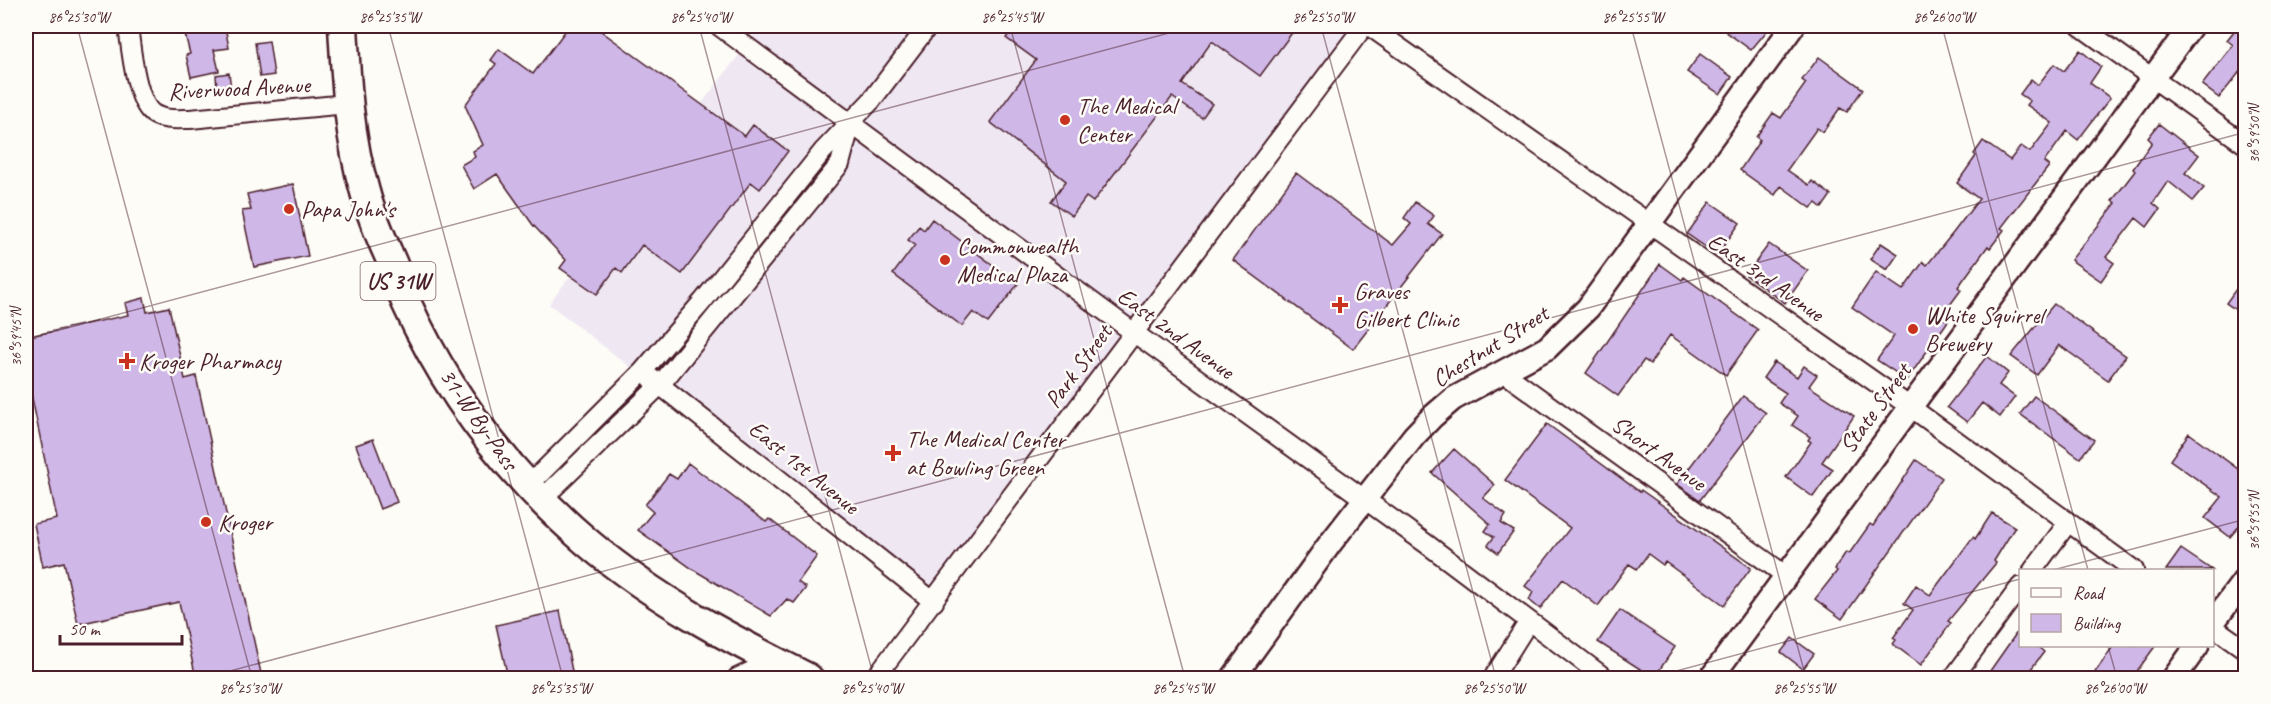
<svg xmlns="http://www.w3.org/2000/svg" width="2271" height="704" font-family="Caveat,sans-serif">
  <rect width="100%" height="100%" fill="#fdfcf7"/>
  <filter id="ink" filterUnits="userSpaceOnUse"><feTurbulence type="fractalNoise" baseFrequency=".0167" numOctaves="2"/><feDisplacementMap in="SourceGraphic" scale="12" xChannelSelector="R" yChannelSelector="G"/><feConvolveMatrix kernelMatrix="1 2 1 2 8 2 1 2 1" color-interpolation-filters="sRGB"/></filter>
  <g filter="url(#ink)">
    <path fill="#efe7f2" d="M761,26H1363L934,602L549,304Z"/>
    <path fill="#cfb7e7" stroke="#4a1f2b" stroke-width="1.5" d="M183,26H225L229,48L214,50L219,71L191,77L186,55L190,54Z
      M569,26H594L745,136L753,125L788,151L760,189L751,182L682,274L642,245L622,273L616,268L597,294L560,268L566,260L533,225L497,174L474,189L461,165L475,157L473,151L483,145L465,105L496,64L491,60L499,49L533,74Z
      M1015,26H1297L1260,76L1212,41L1182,84L1212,104L1202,118L1172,97L1093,202L1086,197L1072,216L1051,201L1066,181L990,122L1036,60L1006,38Z
      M1718,26H1771L1751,50Z
      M2238,26H2246V64L2219,98L2202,85L2233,45L2227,40Z
      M269,41L274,75L260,77L255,43Z
      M2080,50L2101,67L2090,83L2110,98L2078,140L2067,131L2044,162L2049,166L2001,228L2004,230L1990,248L1988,246L1958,287L1961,290L1941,317L1948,321L1907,380L1877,360L1894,336L1852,307L1876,272L1903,290L1923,262L1927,265L1953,233L1979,199L1957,183L1976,156L1974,154L1983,141L2010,160L2021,146L2030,152L2052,123L2027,105L2030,101L2020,94L2031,79L2038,85L2054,64L2064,71Z
      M1700,54L1732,77L1720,94L1687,72Z
      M1819,57L1863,89L1847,112L1840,108L1823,132L1817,128L1787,170L1809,185L1812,181L1831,195L1822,208L1816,203L1811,208L1781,186L1775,195L1740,170L1760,140L1756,137L1773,113L1781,118L1806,83L1802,80Z
      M229,73L231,89L217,90L216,75Z
      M2159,124L2199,155L2185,173L2204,188L2193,201L2168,181L2153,203L2160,209L2147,227L2136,218L2106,257L2114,263L2101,281L2071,260L2116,203L2112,201L2135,171L2133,169L2152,142L2148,138Z
      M1296,173L1393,245L1411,224L1404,218L1415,202L1434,216L1428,224L1442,234L1353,349L1233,260Z
      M293,184L308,256L254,267L242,211L251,210L247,194Z
      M1710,202L1740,223L1717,255L1687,234Z
      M932,219L1018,284L988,323L973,312L962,326L893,274L915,245L908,240L919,226L924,230Z
      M1881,243L1898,254L1887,270L1870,259Z
      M1769,244L1808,271L1785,303L1746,275Z
      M1660,264L1682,280L1684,277L1758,330L1726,375L1670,335L1650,364L1644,360L1618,396L1586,373Z
      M2246,275V317L2226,303Z
      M144,298L147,312L169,307L185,379L196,376L262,678H196L179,602L78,624L64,562L43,567L34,524L57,519L26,369V337L128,315L125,303Z
      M2054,304L2126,356L2108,380L2059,345L2037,375L2011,356Z
      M1987,356L2008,373L1999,385L2015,397L2000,417L1982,403L1967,422L1947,407Z
      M1774,362L1797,377L1804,366L1817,375L1809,386L1854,416L1822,462L1833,469L1813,497L1786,477L1811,442L1808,440L1810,437L1792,425L1798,416L1779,403L1786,393L1763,378Z
      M1743,396L1766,413L1700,500L1677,484Z
      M2034,396L2094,440L2080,458L2020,414Z
      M1547,424L1640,492L1641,490L1751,568L1724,605L1665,562L1663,565L1648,554L1637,569L1629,564L1598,606L1563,579L1540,609L1529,600L1533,592L1525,586L1570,528L1505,480Z
      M2189,433L2246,475V518L2230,537L2205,518L2222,497L2170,460Z
      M373,439L397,502L380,509L356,445Z
      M1454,449L1495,485L1483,498L1506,515L1501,523L1514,531L1498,553L1488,545L1494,537L1485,531L1490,524L1432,473Z
      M1916,460L1942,478L1842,619L1815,599L1837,571L1835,569L1846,552L1849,554L1870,524L1873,526Z
      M688,463L766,522L769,519L817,556L798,582L806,588L794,603L787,599L771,616L694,570L638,530L653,512L645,505L669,474L677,479Z
      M1992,513L2015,527L1994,561L1996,563L1948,621L1951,623L1921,665L1893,644L1896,640L1893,638L1913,610L1904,603L1916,585L1930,595L1973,537L1975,539Z
      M2181,549L2212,570H2166Z
      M1620,610L1675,647L1654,678L1598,642Z
      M560,611L573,676L560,678H508L496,625Z
      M2020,628V645H2036L2044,652L2041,656L2024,678H1985Z
      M1792,638L1814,654L1803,669L1781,652Z
      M2114,645H2156L2132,678H2091Z"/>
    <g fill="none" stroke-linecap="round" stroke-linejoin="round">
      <g stroke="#4a1f2b" stroke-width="22">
        <path id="minor" d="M128,26C131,47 135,98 152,113C163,121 178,119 190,119L347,104
          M719,26L1133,332L1428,545L1605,678
          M1369,26L1909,406L2134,570
          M2080,26L2246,145
          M1503,372L1785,575
          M651,378L934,602
          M528,486L643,371L703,301L823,151L871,101L928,26
          M541,500L660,385L840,164L851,123
          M2033,570L2067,524
          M2212,626L2246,650
          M737,678L773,661
          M875,678L1364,26
          M1493,678L1529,621
          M1953,678L2020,587"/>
      </g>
      <g stroke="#4a1f2b" stroke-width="27">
        <path id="tertiary" d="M2212,624L2246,578
          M1233,678L1329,545L1414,436L1432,417L1453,399L1547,348L1588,308L1793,26
          M1711,678L2191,26
          M2174,678L2197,646"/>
      </g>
      <g stroke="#4a1f2b" stroke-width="33">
        <path id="primary" d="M343,26C346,81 349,138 365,192C371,215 381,238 391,260C397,273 400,288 406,302C448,395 511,477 588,543C654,599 732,640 808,678"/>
      </g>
      <use href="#minor" stroke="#fdfcf7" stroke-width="18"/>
      <use href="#tertiary" stroke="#fdfcf7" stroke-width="22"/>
      <use href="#primary" stroke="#fdfcf7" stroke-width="28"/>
    </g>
  </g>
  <path fill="none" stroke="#4a1f2b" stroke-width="1.5" stroke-opacity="0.45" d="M77,26L252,678M388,26L563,678M699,26L874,678M1010,26L1185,678M1321,26L1496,678M1631,26L1806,678M1942,26L2088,570M26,339L1195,26M2053,570L2246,519M2108,646L2117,678M204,678L2246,132M1650,678L2020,579"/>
  <g fill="#c8321e" stroke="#fdfcf7" stroke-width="2">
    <circle cx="1065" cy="120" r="6"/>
    <circle cx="289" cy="209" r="6"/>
    <circle cx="945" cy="260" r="6"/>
    <path d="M1337 296h6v6h6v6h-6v6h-6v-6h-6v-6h6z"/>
    <circle cx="1913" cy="329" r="6"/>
    <path d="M124 352h6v6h6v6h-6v6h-6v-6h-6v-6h6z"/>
    <path d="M890 444h6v6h6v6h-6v6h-6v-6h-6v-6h6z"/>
    <circle cx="206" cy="522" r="6"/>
  </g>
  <g text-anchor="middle" stroke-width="5" stroke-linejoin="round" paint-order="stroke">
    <rect fill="#fdfcf7" stroke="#806168" stroke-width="1.5" x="360.5" y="262" width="75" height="38" rx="4.5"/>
    <g font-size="22" font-weight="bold" fill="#4a1f2b">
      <text x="398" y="289">US 31W</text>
    </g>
    <g font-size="24" fill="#4a1f2b" stroke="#fdfcf7">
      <text transform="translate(239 88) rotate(-3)" y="8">Riverwood Avenue</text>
      <text transform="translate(1766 277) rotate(35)" y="8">East 3rd Avenue</text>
      <text transform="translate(1176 333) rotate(36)" y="8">East 2nd Avenue</text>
      <text transform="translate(1490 346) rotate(-32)" y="8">Chestnut Street</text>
      <text transform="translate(1078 366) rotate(-54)" y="8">Park Street</text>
      <text transform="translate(1875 408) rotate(-54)" y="8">State Street</text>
      <text transform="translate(479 419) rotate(55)" y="8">31-W By-Pass</text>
      <text transform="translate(1659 453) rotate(36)" y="8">Short Avenue</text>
      <text transform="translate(804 467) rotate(39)" y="8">East 1st Avenue</text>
    </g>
    <g font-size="24" fill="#4a1f2b" stroke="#fdfcf7" text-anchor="start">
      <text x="1077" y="114">The Medical<tspan x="1077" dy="28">Center</tspan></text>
      <text x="301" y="217">Papa John's</text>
      <text x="957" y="254">Commonwealth<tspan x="957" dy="28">Medical Plaza</tspan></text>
      <text x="1354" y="299">Graves<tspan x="1354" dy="28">Gilbert Clinic</tspan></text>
      <text x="1925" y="323">White Squirrel<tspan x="1925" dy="28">Brewery</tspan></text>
      <text x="139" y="369">Kroger Pharmacy</text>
      <text x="906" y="447">The Medical Center<tspan x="906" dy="28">at Bowling Green</tspan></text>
      <text x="218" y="530">Kroger</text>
    </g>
  </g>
  <rect width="2271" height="704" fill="none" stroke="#fdfcf7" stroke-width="66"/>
  <rect x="2019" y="569" width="195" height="78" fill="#fdfcf7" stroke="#b5a4a5" stroke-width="1.5"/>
  <rect x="2031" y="588" width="30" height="9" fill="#fdfcf7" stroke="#b5a4a5" stroke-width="1.5"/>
  <text x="2073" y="599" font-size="18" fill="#4a1f2b">Road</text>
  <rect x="2031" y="614" width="30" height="18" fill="#cfb7e7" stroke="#b5a4a5" stroke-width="1.5"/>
  <text x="2073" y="629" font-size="18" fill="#4a1f2b">Building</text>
  <path d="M60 635v9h122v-9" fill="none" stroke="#4a1f2b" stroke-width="3"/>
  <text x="69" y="635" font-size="18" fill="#4a1f2b" stroke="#fdfcf7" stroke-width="4.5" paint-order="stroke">50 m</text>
  <rect x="33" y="33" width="2205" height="638" fill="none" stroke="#4a1f2b" stroke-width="2"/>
  <g font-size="15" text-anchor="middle" fill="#4a1f2b">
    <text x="79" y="22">86°25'30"W</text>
    <text x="390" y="22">86°25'35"W</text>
    <text x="701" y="22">86°25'40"W</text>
    <text x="1012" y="22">86°25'45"W</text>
    <text x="1323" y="22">86°25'50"W</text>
    <text x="1633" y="22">86°25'55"W</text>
    <text x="1944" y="22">86°26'00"W</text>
    <text transform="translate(2254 134) rotate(-90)" y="5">36°59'50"N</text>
    <text transform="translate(16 337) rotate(-90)" y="5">36°59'45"N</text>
    <text transform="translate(2254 521) rotate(-90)" y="5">36°59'55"N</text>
    <text x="250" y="693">86°25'30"W</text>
    <text x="561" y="693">86°25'35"W</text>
    <text x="872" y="693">86°25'40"W</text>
    <text x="1183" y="693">86°25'45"W</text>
    <text x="1494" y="693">86°25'50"W</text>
    <text x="1804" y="693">86°25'55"W</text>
    <text x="2115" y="693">86°26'00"W</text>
  </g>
</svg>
